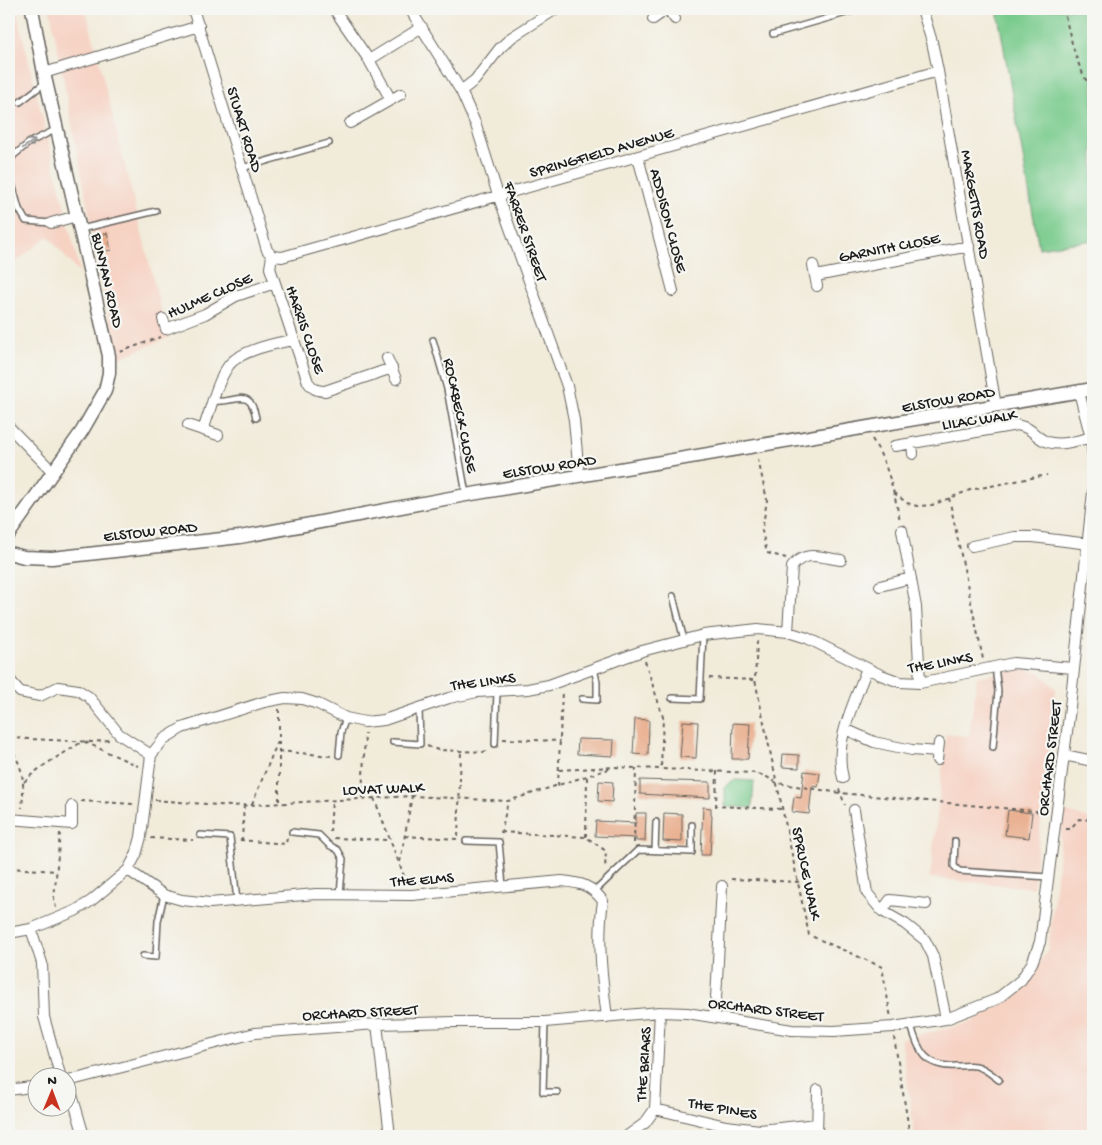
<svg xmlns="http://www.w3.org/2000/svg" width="1102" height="1145" font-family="'Gochi Hand',sans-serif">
  <rect width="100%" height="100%" fill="#f6f6f2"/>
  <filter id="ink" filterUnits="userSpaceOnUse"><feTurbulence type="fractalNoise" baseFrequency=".02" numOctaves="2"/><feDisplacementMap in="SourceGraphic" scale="10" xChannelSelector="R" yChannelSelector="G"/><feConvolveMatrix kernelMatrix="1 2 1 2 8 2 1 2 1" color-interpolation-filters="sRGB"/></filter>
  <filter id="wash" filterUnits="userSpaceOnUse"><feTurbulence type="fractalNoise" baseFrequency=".0096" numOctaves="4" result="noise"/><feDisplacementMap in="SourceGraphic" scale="20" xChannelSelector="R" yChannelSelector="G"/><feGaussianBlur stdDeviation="1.12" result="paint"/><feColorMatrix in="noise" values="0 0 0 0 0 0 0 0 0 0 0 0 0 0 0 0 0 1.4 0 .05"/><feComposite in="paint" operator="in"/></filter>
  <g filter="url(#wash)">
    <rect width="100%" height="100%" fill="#f1ebda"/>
    <path fill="#f6d2c3" d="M9,9H16L81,275L48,236L9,268Z
      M50,9H86L168,338L117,359Z
      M1021,669L1039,672L1056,689L1033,888L930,878L946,734L969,736L977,677Z
      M1064,811L1093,820V1136H915L901,1039L969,1023L1020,995L1048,949Z"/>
    <path fill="#79cb8d" stroke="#4a7454" d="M997,9H1091L1093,17V240L1039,248Z
      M735,780L754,781L752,808L725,806V787Z"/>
    <g id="blocks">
      <path fill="#e9ae8e" d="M107,233L111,250L102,252L98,236Z
        M635,719L649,720L648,755L633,754Z
        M683,721L698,722L696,758L680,757Z
        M733,723L750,724L748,759H732Z
        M578,739L614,740L613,756L577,754Z
        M783,754L799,755V768L782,767Z
        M804,771L820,773L818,787L812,786L809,814L792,812L794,797L801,798Z
        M640,780L710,782V798L640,794Z
        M599,781L613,782L612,802L598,801Z
        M703,807L711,808V815L712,816L710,855H701Z
        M1008,810L1032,813L1029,838L1005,835Z
        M636,813H646L645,841H636V838L595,836L596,821L636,823Z
        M664,813L682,814V842L663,841Z"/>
    </g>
  </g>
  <g filter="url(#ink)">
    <use href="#blocks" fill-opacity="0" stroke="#67645e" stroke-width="1"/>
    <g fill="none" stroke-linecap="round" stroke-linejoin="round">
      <g stroke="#67645e" stroke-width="8">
        <path id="service" d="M773,34L860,9
          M20,102L46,82
          M9,167L13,156L30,142L57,129
          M242,168L329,143
          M9,173L19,209L26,221L51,223
          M81,229L156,211
          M433,340L447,389L466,494
          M214,401C235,404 250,385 256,418
          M673,596L684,640
          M672,698L700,699L703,635
          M582,699L597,700V682L594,668
          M393,742L420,744L419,708
          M495,744L497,692
          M993,747L998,691L995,667
          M339,755L341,732L346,718
          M292,832L319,835L329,845L338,850L343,859L340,894
          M200,835L230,837L237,901
          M466,841L499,842L503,886
          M955,841L954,866L959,871L1048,877
          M655,851L656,822
          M595,891L638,850L692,852V825
          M143,956L156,957L158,921L164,895
          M545,1022L543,1092H557
          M911,1025C918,1051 926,1068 957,1066C964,1066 969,1065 976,1066C985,1068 992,1075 999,1080"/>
      </g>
      <g stroke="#67645e" stroke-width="12">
        <path id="minor" d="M193,9L267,250L272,256
          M334,9L369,60L391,100
          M410,9L461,91L476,125L498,195L567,386L574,420L579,476
          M668,9L675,19
          M922,9L932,42L938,71L996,406
          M653,19L667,9
          M369,60L422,27
          M44,73L199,26
          M461,91L475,80L500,48L512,37L556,9
          M350,123L401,94
          M638,157L673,291
          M51,223L77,216
          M272,256L282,257L938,71
          M272,256L270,268L308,382C313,389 317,391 325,391L392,368
          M813,265L817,286
          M816,276L969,246
          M163,319L166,329L205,314L236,296L275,283
          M387,358L396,379
          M1079,392L1091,438L1093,457
          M188,425L218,435
          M9,427L53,472
          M203,430C211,409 216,383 229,365C240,351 276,343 293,340
          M912,443L913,454
          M895,446L1017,425C1034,429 1031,433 1043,440C1058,448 1078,440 1093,437
          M902,530L916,607L920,683
          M972,546L1015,537H1033L1089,544
          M880,586L911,578
          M788,632L792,567C804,549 823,558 841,560
          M9,679L20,692L40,696L58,687L78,690L89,697L119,734L151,755
          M845,729L874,742L912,750L938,752
          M1064,755L1093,761
          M937,760L939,743
          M843,778C833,741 855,702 867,668
          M854,810L867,893L882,911L905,924L925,940L933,956L946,1019
          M9,819L72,824V806
          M128,870L164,895L182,900L210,903L316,894L412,895L562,881C581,883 591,885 603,901C597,940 602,978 607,1017
          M882,911L890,900L926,904
          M31,929L42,963L44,1017L61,1078
          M9,933L31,929L75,911L91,901L128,870L136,855L141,837L151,755L164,739L182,728L264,702L285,698L302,699L318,704L346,718L365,722L384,720L449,698L477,692L528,689L549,685L642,651L684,640L703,635L758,629L788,632L807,638L881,675L900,682L920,683L1013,663L1073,668
          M715,1017L722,886
          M377,1024L390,1136
          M68,1081L255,1033L377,1024L455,1022H545L660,1012L687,1013L792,1030L834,1031L893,1027L946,1019L997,999L1021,980L1032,963L1040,942L1069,716L1093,492
          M68,1081L84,1136
          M9,1090L38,1086
          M655,1109L726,1126L760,1130L817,1124
          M627,1136L645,1123L655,1109L660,1012
          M817,1136L818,1090"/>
      </g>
      <g stroke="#67645e" stroke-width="15">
        <path id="tertiary" d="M9,534L82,431L105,391L109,373V356L44,73L32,9
          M9,553L24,557L52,558L240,537L466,495L1093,389"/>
      </g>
      <path stroke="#67645e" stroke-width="2" stroke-dasharray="4 4" stroke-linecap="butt" d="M1063,9C1071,36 1075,67 1093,90
        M120,352L160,337
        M872,439C888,464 894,492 900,521
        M758,459L767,500L762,531L767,553L786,558
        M894,493L907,503L917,506L932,505L970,490L1047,475
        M949,498L983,659
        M757,641L755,680L809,935L882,967L891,1018
        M645,661L663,717L661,768
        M709,678L755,680
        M279,709V802
        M9,738L94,742L109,740
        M503,739L560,741
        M85,742L138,766
        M9,746C25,769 24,782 22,808
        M427,746L438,750L484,752L488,750
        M279,751L331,756
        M559,770L614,767L754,773L765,776L777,783L840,793L1045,812
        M717,771L716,806L781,809
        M24,782C41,764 63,755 83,741
        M558,786L562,691
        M839,789L845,805
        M362,798L365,733
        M374,798L407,884
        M155,800L231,806L412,796L508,801L612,768
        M81,801L133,804
        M252,804L278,741
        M1066,829H1070L1079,819L1093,820
        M330,832L332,800
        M501,832L586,837L606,851L605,869
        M501,833L508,801
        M405,836L458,839
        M458,837L461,751
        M586,837L587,776
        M151,838L193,840
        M334,838L389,840
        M240,840L286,844L287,838
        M242,841L244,804
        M634,843L636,768
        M400,862L412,796
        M9,868L57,871
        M731,879L799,882
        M56,908L54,899L60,833
        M894,1037L910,1136"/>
      <use href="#service" stroke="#fff" stroke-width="5"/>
      <use href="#minor" stroke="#fff" stroke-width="10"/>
      <use href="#tertiary" stroke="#fff" stroke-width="12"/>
    </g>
    <defs><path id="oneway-shaft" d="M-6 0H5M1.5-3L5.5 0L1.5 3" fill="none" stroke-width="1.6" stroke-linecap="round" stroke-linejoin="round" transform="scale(1.25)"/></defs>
    <use stroke="#999" href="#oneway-shaft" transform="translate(29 144) rotate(-34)"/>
  </g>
  <g text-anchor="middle" stroke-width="4.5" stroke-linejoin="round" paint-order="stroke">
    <g font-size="16" fill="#1c1c1c" stroke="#f6f6f2">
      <text transform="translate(246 129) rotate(73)" y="6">STUART ROAD</text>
      <text transform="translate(601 151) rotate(-16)" y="6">SPRINGFIELD AVENUE</text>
      <text transform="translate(977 204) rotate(80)" y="6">MARGETTS ROAD</text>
      <text transform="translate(670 220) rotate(75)" y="6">ADDISON CLOSE</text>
      <text transform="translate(527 231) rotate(71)" y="6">FARRER STREET</text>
      <text transform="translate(889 246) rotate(-11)" y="6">GARNITH CLOSE</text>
      <text transform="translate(109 280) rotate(77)" y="6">BUNYAN ROAD</text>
      <text transform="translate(209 294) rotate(-24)" y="6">HULME CLOSE</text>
      <text transform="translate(307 329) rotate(71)" y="6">HARRIS CLOSE</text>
      <text transform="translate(948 398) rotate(-10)" y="6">ELSTOW ROAD</text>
      <text transform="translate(462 415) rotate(78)" y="6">ROCKBECK CLOSE</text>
      <text transform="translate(979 418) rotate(-8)" y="6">LILAC WALK</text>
      <text transform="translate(549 465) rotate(-9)" y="6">ELSTOW ROAD</text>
      <text transform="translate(150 530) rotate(-6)" y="6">ELSTOW ROAD</text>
      <text transform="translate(940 661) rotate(-10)" y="6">THE LINKS</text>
      <text transform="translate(483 680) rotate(-7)" y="6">THE LINKS</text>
      <text transform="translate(1048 758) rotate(-83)" y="6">ORCHARD STREET</text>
      <text transform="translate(383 787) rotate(-2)" y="6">LOVAT WALK</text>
      <text transform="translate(808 873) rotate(78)" y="6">SPRUCE WALK</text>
      <text transform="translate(422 878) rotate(-4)" y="6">THE ELMS</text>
      <text transform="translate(766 1008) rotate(7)" y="6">ORCHARD STREET</text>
      <text transform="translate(360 1011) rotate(-3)" y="6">ORCHARD STREET</text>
      <text transform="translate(642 1064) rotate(-86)" y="6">THE BRIARS</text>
      <text transform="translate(723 1107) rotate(10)" y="6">THE PINES</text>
    </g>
  </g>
  <rect width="1102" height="1145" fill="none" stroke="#f6f6f2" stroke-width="30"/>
  <g transform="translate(52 1092) rotate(1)"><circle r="24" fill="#f6f6f2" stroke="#9f9f9c"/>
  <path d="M0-4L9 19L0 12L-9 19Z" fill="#c8321e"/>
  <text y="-8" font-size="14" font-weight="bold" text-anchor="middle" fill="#1c1c1c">N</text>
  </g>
</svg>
